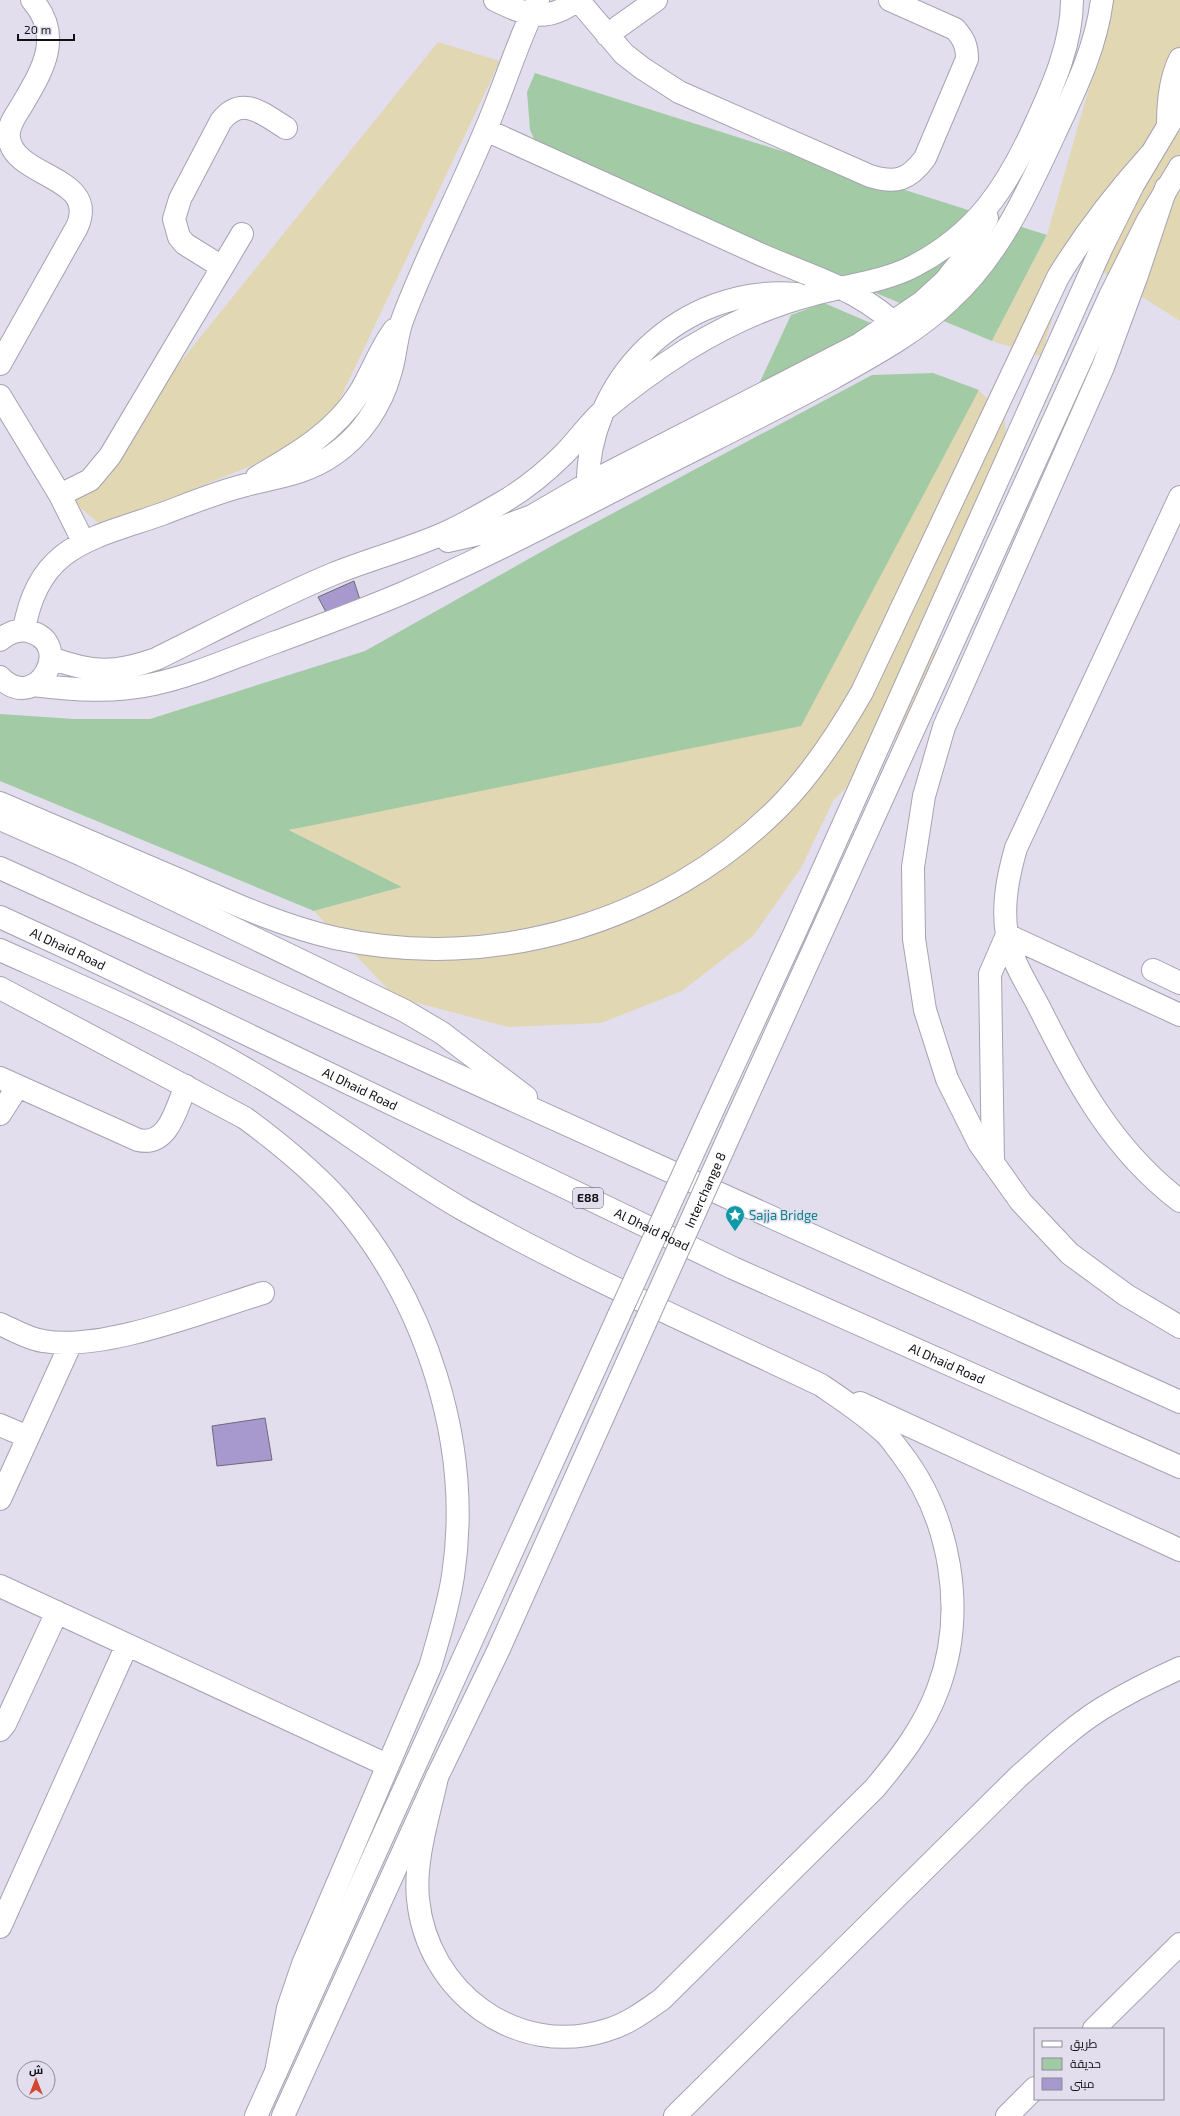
<svg xmlns="http://www.w3.org/2000/svg" width="1180" height="2116" font-family="'Exo 2',Cairo,sans-serif">
  <rect width="100%" height="100%" fill="#e2deee"/>
  <path fill="#a2cba5" d="M535,73L1047,235L992,341L542,155L530,130L527,92Z
    M824,303L887,330L758,386L791,315Z
    M933,373L979,390L809,745L289,830L403,887L314,911L0,781V714L74,719H150L365,651L557,543L872,375Z"/>
  <path fill="#e1d7b2" d="M1114,0H1180V321L1083,259L1062,286L1041,356L992,341L1047,235Z
    M438,42L500,61L322,437L102,526L70,499Z
    M979,390L1005,419L1006,451L933,657L898,734L833,801L801,868L753,936L682,991L601,1023L508,1027L395,997L314,911L402,887L289,830L801,726Z"/>
  <path fill="#a798cd" stroke="#6d6a78" d="M354,581L360,600L326,612L318,597Z
    M265,1418L272,1460L217,1466L212,1426Z"/>
  <g fill="none" stroke-linecap="round" stroke-linejoin="round">
    <g stroke="#a6a2b1" stroke-width="24">
      <path id="minor" d="M495,0C526,15 547,24 577,0
        M578,0L624,54L642,68L679,92L870,176C896,184 909,180 925,158L967,59C967,46 964,39 955,29L890,0
        M607,35L656,0
        M486,130C575,170 664,211 753,251C809,277 861,287 904,333
        M222,267L185,244L179,237L174,219L180,199L221,121C242,94 263,114 286,128
        M0,364L77,227C100,176 14,178 9,138C7,126 16,115 22,105C42,71 64,36 32,0
        M0,396L60,495L83,541
        M257,477C297,454 335,432 360,392C372,372 380,349 394,330
        M60,495L90,480L110,456L242,234
        M588,496C582,380 682,284 797,294
        M1180,497L1016,848C1008,876 1002,905 1007,935C1011,960 1027,984 1039,1007C1077,1082 1111,1148 1180,1201
        M448,541L492,531L532,516L587,484L860,344L921,303L945,281L965,256L987,218
        M24,630C38,545 91,539 162,514C189,504 217,492 246,485C276,477 306,474 333,455C361,436 381,406 390,374C396,356 396,335 403,318C427,254 459,194 485,131C504,88 517,42 538,0
        M0,640C8,633 17,629 28,631C77,643 36,715 0,677
        M51,658C92,673 114,674 156,659C215,630 273,599 333,574C370,559 409,549 445,533C465,524 484,513 503,502C525,489 546,472 564,454C578,440 589,423 604,410C629,389 658,368 686,350C724,327 767,306 811,295C845,285 881,283 914,266C976,234 1007,187 1035,125C1053,86 1072,43 1072,0
        M33,685C74,690 114,693 154,684C196,675 236,656 276,642C319,626 361,611 403,593C494,554 582,506 670,462C725,434 780,407 833,378C874,355 917,332 951,299C1000,254 1027,193 1055,133C1075,90 1096,48 1102,0
        M1007,935L1180,1015
        M1153,970L1180,983
        M0,1078L138,1140C169,1147 176,1108 186,1086
        M0,1114L18,1086
        M993,1163L990,974L1007,935
        M0,1324C14,1330 28,1339 43,1341C102,1352 204,1311 263,1293
        M0,1425L28,1437
        M0,1499L71,1343
        M0,1586L387,1765
        M0,1730L5,1724L57,1612
        M0,1927L127,1645
        M1094,2029L1180,1944
        M1007,2116L1035,2088"/>
    </g>
    <g stroke="#a6a2b1" stroke-width="24">
      <path id="major" d="M1168,124C1168,102 1170,79 1180,59
        M710,1116L796,930L1102,247L1133,185L1180,106
        M735,1123L1110,296L1147,222L1180,167
        M256,2116L619,1315
        M283,2116L437,1777L498,1651L645,1323"/>
    </g>
    <g stroke="#a6a2b1" stroke-width="24">
      <g id="highway">
        <path d="M1166,188L1137,275L1103,367L944,727L924,796L913,867L914,939L925,1010L947,1079L979,1143L1021,1202L1070,1254L1126,1295L1180,1327"/>
        <path d="M0,803C61,829 121,855 182,881C232,903 282,926 335,938C493,973 664,922 778,808C812,774 838,734 862,692L1058,277C1086,231 1114,195 1150,155"/>
        <path d="M0,819L82,855L405,1011L442,1033L526,1097"/>
        <path d="M0,868L1180,1402"/>
        <path id="s1" d="M0,917L76,952L733,1268L1180,1467"/>
        <path d="M0,950C87,989 174,1026 256,1075C328,1117 392,1169 464,1210C580,1275 701,1328 821,1385C843,1400 866,1415 886,1434C892,1440 896,1447 901,1453C951,1518 967,1612 938,1689C924,1727 900,1758 875,1788L662,1999C645,2011 628,2024 607,2030C517,2059 427,1992 418,1899C414,1859 429,1816 437,1777"/>
        <path d="M0,988L245,1118C279,1143 311,1169 339,1200C426,1300 473,1444 453,1576C448,1607 439,1637 430,1667L303,1964L288,2008L276,2072"/>
        <path d="M860,1403L1180,1550"/>
        <path d="M675,2116L1018,1777C1045,1753 1071,1728 1101,1709C1127,1693 1153,1680 1180,1668"/>
      </g>
    </g>
    <use href="#minor" stroke="#fff" stroke-width="22"/>
    <use href="#major" stroke="#fff" stroke-width="22"/>
    <use href="#highway" stroke="#fff" stroke-width="22"/>
    <g stroke="#a6a2b1" stroke-width="24" stroke-linecap="butt">
      <g id="major-bridge">
        <path d="M619,1315L710,1116"/>
        <path id="s2" d="M645,1323L735,1123"/>
      </g>
    </g>
    <use href="#major-bridge" stroke="#fff" stroke-width="22"/>
  </g>
  <defs>
    <g id="sight-pin" transform="scale(1)"><path d="M0 17L-7.5 6A9.5 9.5 0 1 1 7.5 6Z" fill="#0f9aa8" stroke="#e2deee"/><path d="M0-6L1.8-2.2L6-1.7L2.9 1.2L3.7 5.4L0 3.3L-3.7 5.4L-2.9 1.2L-6-1.7L-1.8-2.2Z" fill="#fff"/></g>
  </defs>
  <g fill-rule="evenodd">
    <use href="#sight-pin" x="735" y="1215"/>
  </g>
  <g text-anchor="middle" stroke-width="3" stroke-linejoin="round" paint-order="stroke">
    <rect fill="#e2deee" stroke="#504e56" stroke-width="1" x="573" y="1188" width="30" height="20" rx="3"/>
    <g font-size="12" font-weight="bold" fill="#111015">
      <text x="588" y="1202">E88</text>
    </g>
    <g font-size="13" fill="#111015" stroke="#e2deee">
      <text dy="5" stroke="none"><textPath href="#s1" startOffset="75">Al Dhaid Road</textPath></text>
      <text dy="5" stroke="none"><textPath href="#s1" startOffset="399">Al Dhaid Road</textPath></text>
      <text dy="5" stroke="none"><textPath href="#s2" startOffset="146">Interchange 8</textPath></text>
      <text dy="5" stroke="none"><textPath href="#s1" startOffset="723">Al Dhaid Road</textPath></text>
      <text dy="5" stroke="none"><textPath href="#s1" startOffset="1047">Al Dhaid Road</textPath></text>
    </g>
    <g font-size="13" fill="#0d838f" stroke="#e2deee" text-anchor="start">
      <text x="749" y="1220">Sajja Bridge</text>
    </g>
  </g>
  <rect x="1034" y="2028" width="130" height="72" fill="#e2deee" stroke="#8e8c97"/>
  <rect x="1042" y="2041" width="20" height="6" fill="#ffffff" stroke="#8e8c97"/>
  <text x="1070" y="2048" font-size="12" fill="#111015">طريق</text>
  <rect x="1042" y="2058" width="20" height="12" fill="#a2cba5" stroke="#8e8c97"/>
  <text x="1070" y="2068" font-size="12" fill="#111015">حديقة</text>
  <rect x="1042" y="2078" width="20" height="12" fill="#a798cd" stroke="#8e8c97"/>
  <text x="1070" y="2088" font-size="12" fill="#111015">مبنى</text>
  <g transform="translate(36 2080)"><circle r="19" fill="#e2deee" stroke="#8e8c97"/>
  <path d="M0-3L7 15L0 10L-7 15Z" fill="#d34730"/>
  <text y="-6" font-size="11" font-weight="bold" text-anchor="middle" fill="#111015">ش</text>
  </g>
  <path d="M18 34v6h56v-6" fill="none" stroke="#111015" stroke-width="2"/>
  <text x="24" y="34" font-size="12" fill="#111015" stroke="#e2deee" stroke-width="3" paint-order="stroke">20 m</text>
</svg>
